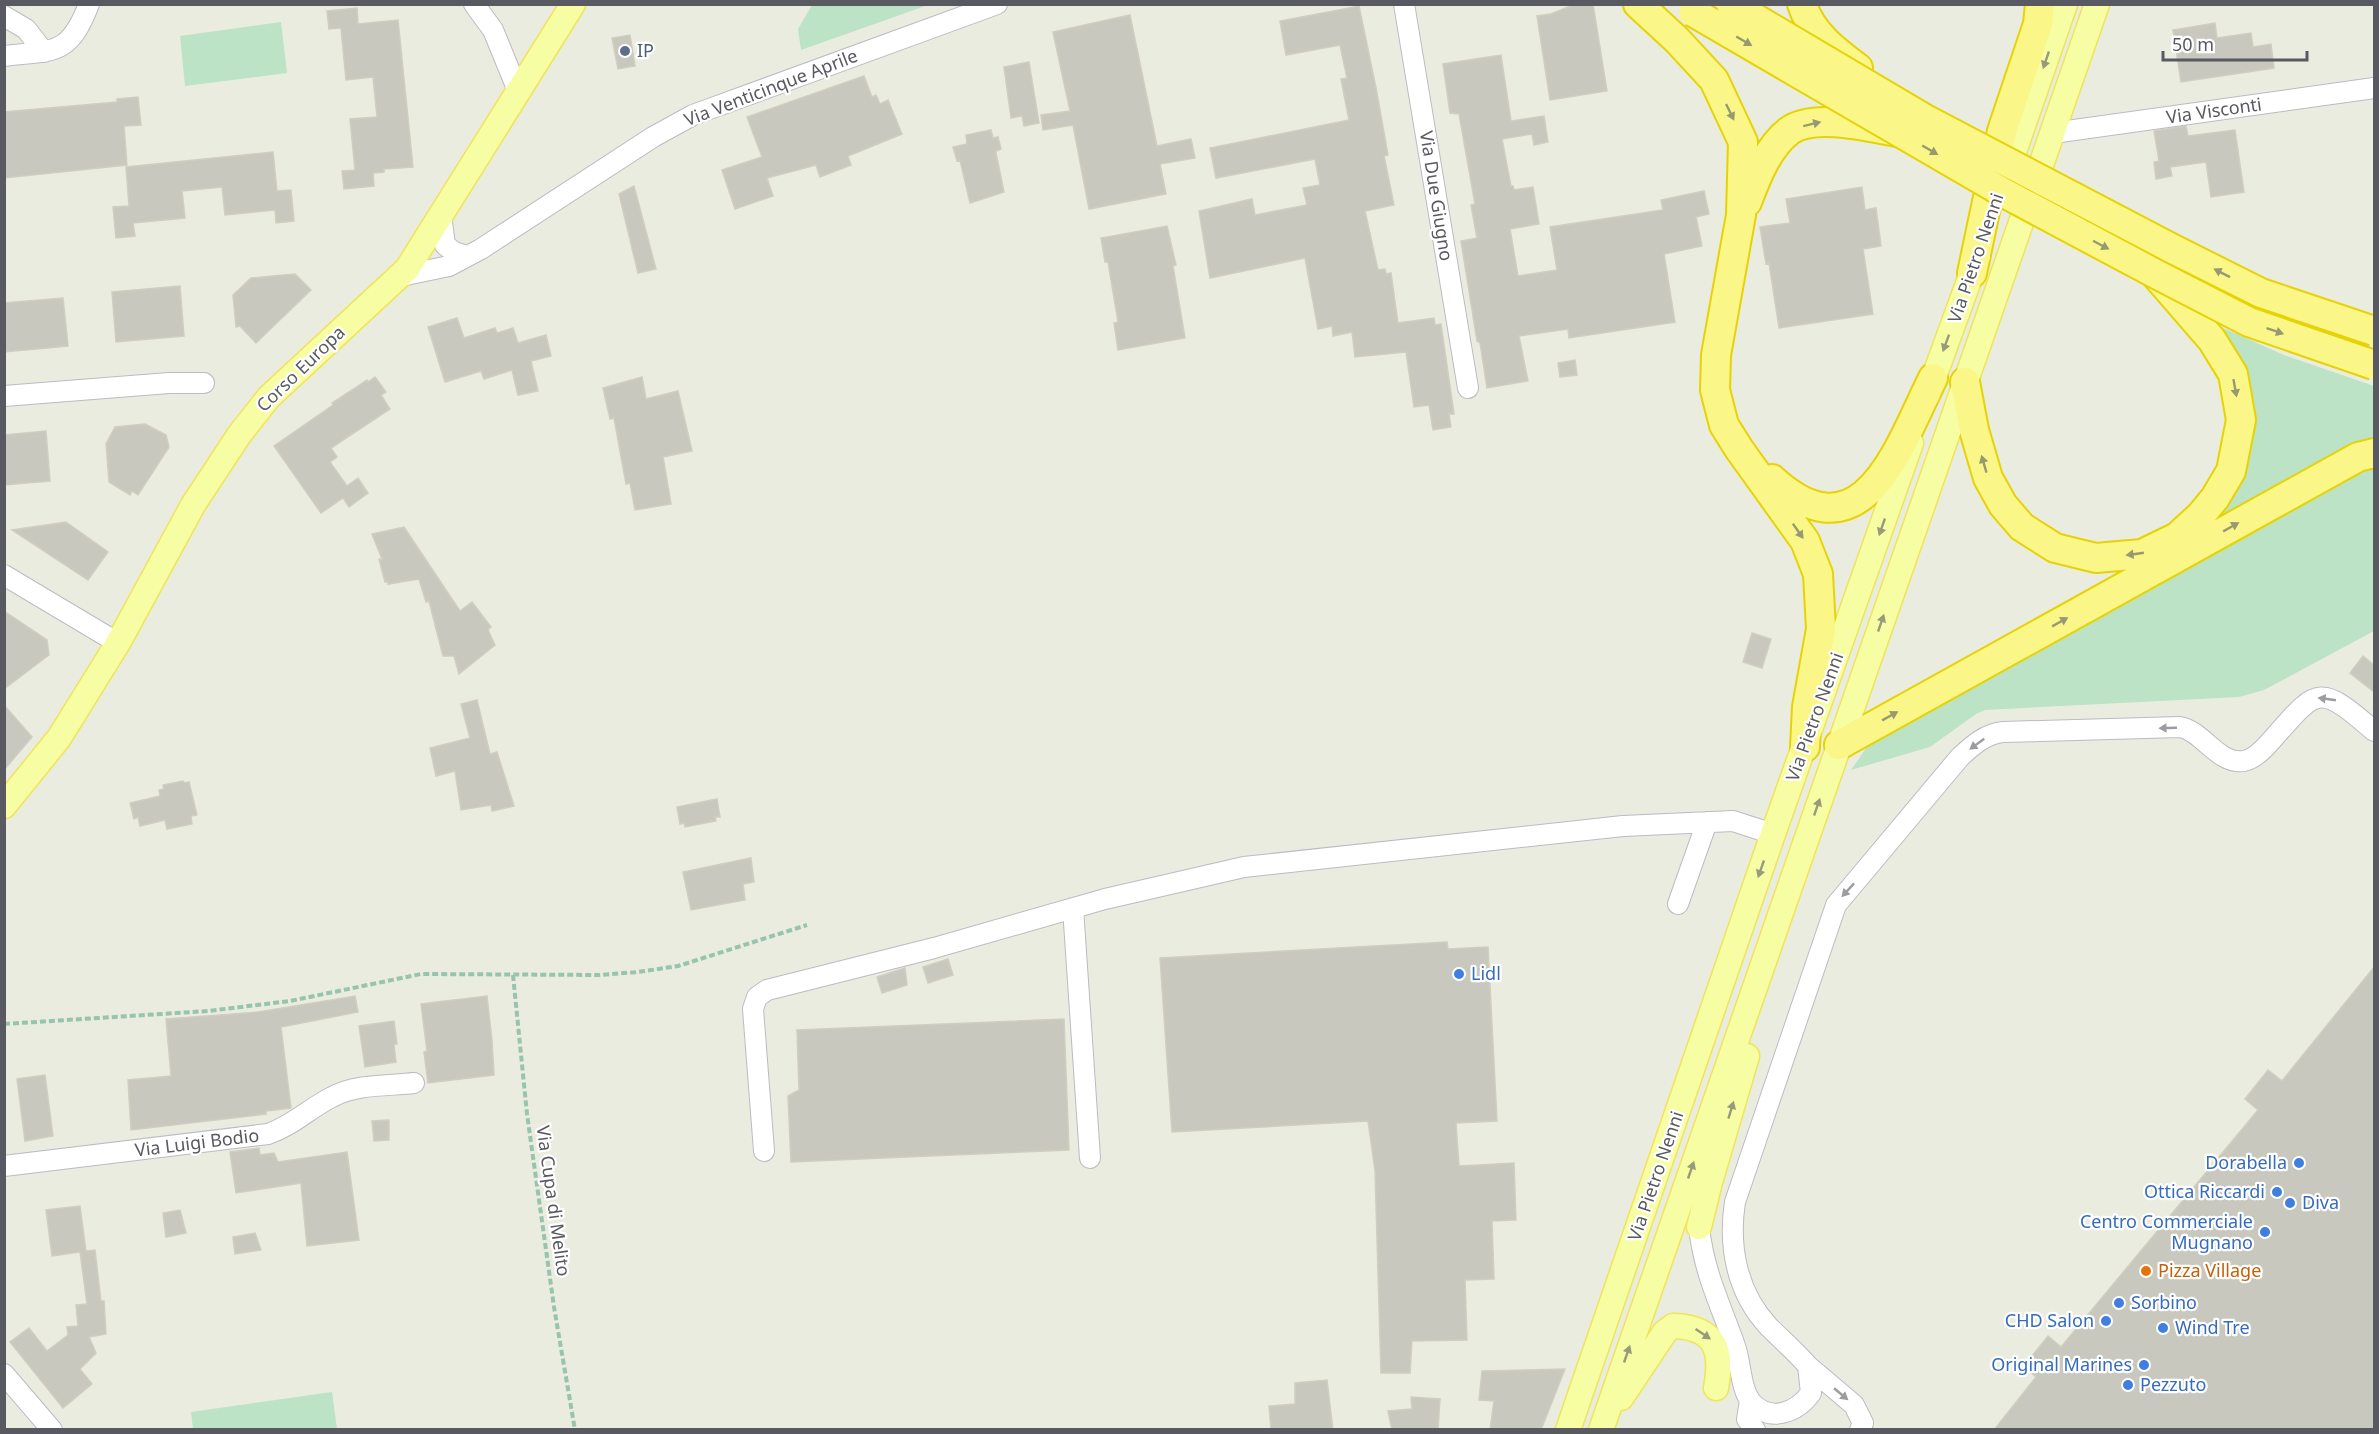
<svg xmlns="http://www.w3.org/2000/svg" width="2379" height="1434" font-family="'Noto Sans',sans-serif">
  <rect width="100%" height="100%" fill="#ebece0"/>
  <path fill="#bce3c5" d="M812,5V4L928,5L801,50L798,29Z
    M281,22L287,73L185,86L180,36Z
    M2214,324L2284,355L2374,386V631L2264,690L2239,697L1985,710L1976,714L1930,747L1851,770L1869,744L2193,535L2238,472Z
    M332,1392L337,1429H193L191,1412Z"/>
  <path fill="#c8c8bf" stroke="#d0cebe" stroke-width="1.5" d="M1575,4H1593L1607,91L1550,100L1537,16L1551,14Z
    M1359,6L1376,88L1388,155L1384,156L1394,205L1365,211L1378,270L1385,269L1386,274L1391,273L1398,323L1434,318L1435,325L1441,324L1454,414H1449L1451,427L1433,430L1429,405L1414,407L1406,352L1355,357L1352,332L1333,336L1332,326L1318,329L1305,258L1210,278L1199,211L1252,199L1255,215L1307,205L1303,188L1320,185L1315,159L1216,178L1210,148L1349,120L1341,79L1347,78L1340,45L1286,55L1280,21Z
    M357,8L358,24L398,20L413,167L384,169V172L373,173L374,186L344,189L342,171L355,170L350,119L377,117L373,77L346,80L341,28L329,29L327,11Z
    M1130,15L1157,146L1191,139L1195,158L1160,164L1166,194L1089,209L1073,125L1043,130L1041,115L1070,111L1053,32Z
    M2215,23L2217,38L2251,33L2253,47L2271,44L2274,68L2181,82L2173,30Z
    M630,35L635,66L618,69L612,38Z
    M1501,55L1511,121L1544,116L1548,142L1534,145L1532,134L1502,139L1511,186H1513L1514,190L1533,187L1539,224L1510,229L1518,276L1557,270L1550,227L1663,210L1661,200L1704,191L1709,214L1696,217L1702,246L1664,254L1675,322L1569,338L1568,329L1519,336L1528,381L1487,388L1480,343L1477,341L1461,241L1477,238L1471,205L1475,204L1459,114L1450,113L1443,64Z
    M1029,62L1039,123L1024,126L1022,116L1011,118L1004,67Z
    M864,76L872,97L876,95L880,104L888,100L902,134L848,156L851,165L820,177L816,165L767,178L773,196L735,209L722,170L762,157L747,117Z
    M138,97L141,125L124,126L127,165L4,178V112L117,102V99Z
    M2186,126L2188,136L2235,130L2244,192L2211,197L2206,162L2170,167L2172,176L2156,179L2154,162L2159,161L2154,131Z
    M991,130L993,138L998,137L1001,149L996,151V153L1004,192L970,203L960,160L957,161L953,147L967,144L966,135Z
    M273,152L277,191L291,190L294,221L276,223L275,210L225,215L222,187L182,191L185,218L133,223L135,236L116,238L113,207L129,206L126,167Z
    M634,186L656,269L638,273L619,194Z
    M1862,187L1865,210L1876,208L1881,246L1863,249L1873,314L1779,328L1769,263L1766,264L1760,227L1790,223L1786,199Z
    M1167,226L1176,265L1173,266L1185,338L1118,350L1114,323L1118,322L1108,262H1105L1101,238Z
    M295,274L311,290L256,343L240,326L236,327L233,295L251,278Z
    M180,286L184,336L116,342L112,292Z
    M63,298L68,346L4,352V303Z
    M457,318L464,338L495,328L497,333L513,328L518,343L546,335L551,356L531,361L538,391L518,395L512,370L484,379L481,371L445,382L428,327Z
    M1575,360L1577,375L1560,377L1558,363Z
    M375,377L386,392L381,395L390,409L331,448L337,457L330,462L347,486L358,478L368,493L349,507L343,498L321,513L274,446L333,405L332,403L367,380L368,382Z
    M642,377L646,399L678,391L692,451L663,457L671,504L635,510L630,483L626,484L614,418L610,419L603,388Z
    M145,424L166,435L169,447L138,495L132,491L130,495L109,482L106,444L115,427Z
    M46,431L50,481L4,485V435Z
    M66,522L108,552L88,580L12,530Z
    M404,527L460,611L472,602L491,627L488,630L495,645L459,674L454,656H443L429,601L426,602L419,579L388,584V582H385L379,559H382L372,534Z
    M4,611L47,640L49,655L4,689Z
    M1752,633L1771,639L1762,668L1743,662Z
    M2363,656L2374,665V692L2350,673Z
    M477,700L490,754L497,752L514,806L492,811L491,805L461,810L455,771L436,776L430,748L470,738L461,704Z
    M4,705L32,737L4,770Z
    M183,781L184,783L189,782L197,815L191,816L192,824L167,829L165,820L140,826L138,817L134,819L130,803L160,796L159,790L164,789L163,785Z
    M717,799L720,817H715L716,821L685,827L684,823L680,824L677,807Z
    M751,858L754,882L743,884L745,900L691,910L683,872Z
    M1447,942L1448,949L1488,947L1497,1121L1456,1123L1459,1166L1514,1163L1516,1220L1492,1221L1494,1279L1465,1280L1467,1340L1412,1341L1410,1373H1381L1375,1171L1368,1121L1172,1132L1160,958Z
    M948,959L953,975L928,983L923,967Z
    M2374,967V1430H1994L2036,1377L2024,1366L2048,1336L2061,1347L2258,1110L2245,1099L2268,1070L2282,1081Z
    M905,968L907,985L882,993L877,977Z
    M355,996L358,1012L281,1027L291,1108L266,1111V1114L131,1130L128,1080L171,1076L166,1019L258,1012Z
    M487,996L492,1041L494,1075L428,1083L424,1052L427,1051L421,1004Z
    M1064,1019L1069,1150L791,1162L788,1096L799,1090L797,1030Z
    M394,1021L397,1044L394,1045L396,1062L365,1067L359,1026Z
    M45,1075L53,1136L25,1141L17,1079Z
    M389,1120V1140L374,1141L372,1121Z
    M259,1148L260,1155L274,1153L278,1162L347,1152L359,1240L307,1246L301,1183L236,1193L230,1152Z
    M80,1206L86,1251L95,1250L101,1301H104L106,1334L89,1337L96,1353L80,1369L92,1384L63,1408L10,1342L29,1328L47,1351L68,1335L67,1327L78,1326L76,1305L87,1304L80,1252L52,1256L46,1210Z
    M180,1210L186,1233L166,1237L163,1213Z
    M255,1233L261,1250L235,1254L233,1237Z
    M1565,1369L1541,1430H1490L1494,1401L1479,1400L1482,1371Z
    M1327,1380L1333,1430H1271L1269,1406L1295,1404V1383Z
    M1411,1397L1440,1399L1438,1430H1392L1388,1411L1412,1409Z"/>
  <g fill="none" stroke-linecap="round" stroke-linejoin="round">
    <g stroke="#bbbbc2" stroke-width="22">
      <path id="minor" d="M474,4L493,30L518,91
        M1404,4L1468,388
        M4,16L26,29L44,52
        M4,56C55,50 69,56 89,4
        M2053,133L2374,88
        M441,214L445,245L454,252L467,256
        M401,276L449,266L481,249L653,137L693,115L997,4
        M4,396L169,383H204
        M4,575L118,643
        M1678,904L1707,822
        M1073,908L1090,1158
        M764,1151L753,1009L757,997L767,990L934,948L1105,899L1244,867L1623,826L1733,821L1773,834
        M4,1166L268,1134C292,1126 310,1108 332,1097C356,1084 387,1086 414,1083
        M1699,1227C1704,1273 1720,1303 1735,1346C1741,1362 1740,1389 1752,1403C1771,1423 1797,1412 1811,1393L1808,1366C1796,1352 1782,1340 1769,1327C1737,1293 1728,1247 1735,1202L1836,905L1960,757C1973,745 1985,734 2003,732L2180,727C2203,731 2218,765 2244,761C2254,759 2263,750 2270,742C2317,689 2317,681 2374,731
        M1808,1366L1854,1405L1863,1423L1860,1430
        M4,1374L52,1430
        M1750,1401L1747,1419L1755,1430"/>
    </g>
    <g stroke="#eee557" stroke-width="27">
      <path id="major" d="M2004,181L2065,4
        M1927,396L1978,256
        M4,806L59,738L118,643L193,505L239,435L269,397L407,269L573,4
        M1699,1227L1710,1182L1747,1056
        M1621,1398L1665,1332L1673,1326C1716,1327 1723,1351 1716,1388
        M1568,1430L1773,834L1911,443
        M1601,1430L2097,4"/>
    </g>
    <g stroke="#e6d305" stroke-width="32">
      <path id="highway" d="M1638,4L1677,40L1714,80L1743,142L1741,215L1716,355L1715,390L1724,425L1739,449L1805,541L1818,574L1821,629L1807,707L1805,747
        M1802,4C1811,33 1835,51 1858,68
        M1747,202C1756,178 1768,147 1789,131C1814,113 1869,127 1897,132
        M1972,273L2002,131L2038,24L2040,4
        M1965,382L1974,430L1988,478L2003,505L2022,527L2055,548L2096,558L2142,554L2177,537L2201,515L2215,498L2231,471L2241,420L2233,374L2212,340L2154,273
        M1772,479C1863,562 1899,446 1933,378
        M1839,745L2358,457L2374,453"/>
    </g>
    <path stroke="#96c4ad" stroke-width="4" stroke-dasharray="6 3" stroke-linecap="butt" d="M513,975L527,1114L554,1307L575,1430
      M4,1024L208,1011L290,1001L421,974L600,975L638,972L678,966L807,925"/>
    <use href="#minor" stroke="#fff" stroke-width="20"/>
    <use href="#major" stroke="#f7fda3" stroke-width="24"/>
    <use href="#highway" stroke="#faf788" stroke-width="28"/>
    <g stroke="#e6d305" stroke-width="32" stroke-linecap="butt">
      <path id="highway-bridge" d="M1731,4L1927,120L2171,248L2261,293L2374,331
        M1693,12L2004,193L2154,273L2249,322L2374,365"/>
    </g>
    <use href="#highway-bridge" stroke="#faf788" stroke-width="28"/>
  </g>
  <defs><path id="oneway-solid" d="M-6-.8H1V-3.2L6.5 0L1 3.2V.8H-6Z" transform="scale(1.5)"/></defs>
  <g fill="#999971">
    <use href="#oneway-solid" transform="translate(1744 41) rotate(30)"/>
    <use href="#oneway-solid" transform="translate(1730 112) rotate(64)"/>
    <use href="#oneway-solid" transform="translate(1812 124) rotate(-14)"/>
    <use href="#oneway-solid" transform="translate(1930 150) rotate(30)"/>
    <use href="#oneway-solid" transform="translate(2101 245) rotate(28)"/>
    <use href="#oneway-solid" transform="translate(2222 273) rotate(-153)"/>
    <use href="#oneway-solid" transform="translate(2275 331) rotate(19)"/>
    <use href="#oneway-solid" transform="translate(2235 388) rotate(80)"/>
    <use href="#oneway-solid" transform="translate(1984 464) rotate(-106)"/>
    <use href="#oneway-solid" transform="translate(2231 527) rotate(-29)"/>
    <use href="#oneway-solid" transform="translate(1798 531) rotate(55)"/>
    <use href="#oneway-solid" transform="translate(2135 554) rotate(172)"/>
    <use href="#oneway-solid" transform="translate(2060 622) rotate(-29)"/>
    <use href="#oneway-solid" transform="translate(1890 716) rotate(-29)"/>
  </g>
  <g fill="#989b7b">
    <use href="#oneway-solid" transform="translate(2046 60) rotate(109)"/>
    <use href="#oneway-solid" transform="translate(1946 343) rotate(110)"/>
    <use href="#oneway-solid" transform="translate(1882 527) rotate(109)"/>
    <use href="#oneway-solid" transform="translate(1881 623) rotate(-71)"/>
    <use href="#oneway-solid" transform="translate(1817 807) rotate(-71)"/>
    <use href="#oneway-solid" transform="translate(1761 869) rotate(109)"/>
    <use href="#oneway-solid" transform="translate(1731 1110) rotate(-73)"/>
    <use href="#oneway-solid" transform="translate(1691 1170) rotate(-71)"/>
    <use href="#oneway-solid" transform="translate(1703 1334) rotate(34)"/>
    <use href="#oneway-solid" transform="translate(1627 1354) rotate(-71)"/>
  </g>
  <g fill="#9b9ca0">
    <use href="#oneway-solid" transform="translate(2327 699) rotate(-172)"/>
    <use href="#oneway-solid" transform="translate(2168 728) rotate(178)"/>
    <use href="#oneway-solid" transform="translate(1977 744) rotate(144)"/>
    <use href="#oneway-solid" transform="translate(1848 890) rotate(133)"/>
    <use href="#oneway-solid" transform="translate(1841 1394) rotate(40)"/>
  </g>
  <circle fill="#5c6f8a" stroke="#fff" stroke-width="2" cx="625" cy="51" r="6"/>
  <g fill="#3f7fe0" stroke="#fff" stroke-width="2">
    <circle cx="1459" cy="974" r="6"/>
    <circle cx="2299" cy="1163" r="6"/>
    <circle cx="2277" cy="1192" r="6"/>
    <circle cx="2290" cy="1203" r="6"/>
    <circle cx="2265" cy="1232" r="6"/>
    <circle cx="2119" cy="1303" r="6"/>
    <circle cx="2106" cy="1321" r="6"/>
    <circle cx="2163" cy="1328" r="6"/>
    <circle cx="2144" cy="1365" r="6"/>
    <circle cx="2128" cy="1385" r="6"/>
  </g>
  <circle fill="#e8710a" stroke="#fff" stroke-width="2" cx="2146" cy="1271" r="6"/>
  <g text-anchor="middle" stroke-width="4.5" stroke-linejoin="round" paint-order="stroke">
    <g font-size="18" fill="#4e5e75" stroke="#fff" text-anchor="start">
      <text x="637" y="57">IP</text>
    </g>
    <g font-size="18" fill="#595a61" stroke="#fff">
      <text transform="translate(771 88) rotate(-21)" y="6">Via Venticinque Aprile</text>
      <text transform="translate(2214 111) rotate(-8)" y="6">Via Visconti</text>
      <text transform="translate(1436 196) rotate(81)" y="6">Via Due Giugno</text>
      <text transform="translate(1976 258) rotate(-71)" y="6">Via Pietro Nenni</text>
      <text transform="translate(301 369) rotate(-44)" y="6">Corso Europa</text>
      <text transform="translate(1815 717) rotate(-70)" y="6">Via Pietro Nenni</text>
      <text transform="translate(197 1143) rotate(-7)" y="6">Via Luigi Bodio</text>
      <text transform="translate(1656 1176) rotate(-71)" y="6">Via Pietro Nenni</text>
      <text transform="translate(553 1201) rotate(82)" y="6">Via Cupa di Melito</text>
    </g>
    <g font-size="18" fill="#366cbe" stroke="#fff" text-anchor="start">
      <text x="1471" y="980">Lidl</text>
      <text x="2287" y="1169" text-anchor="end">Dorabella</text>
      <text x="2265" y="1198" text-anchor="end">Ottica Riccardi</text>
      <text x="2302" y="1209">Diva</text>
      <text x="2253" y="1228" text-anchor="end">Centro Commerciale<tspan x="2253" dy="21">Mugnano</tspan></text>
      <text x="2131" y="1309">Sorbino</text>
      <text x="2094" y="1327" text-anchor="end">CHD Salon</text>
      <text x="2175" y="1334">Wind Tre</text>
      <text x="2132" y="1371" text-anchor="end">Original Marines</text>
      <text x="2140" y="1391">Pezzuto</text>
    </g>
    <g font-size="18" fill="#c56008" stroke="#fff" text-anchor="start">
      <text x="2158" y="1277">Pizza Village</text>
    </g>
  </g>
  <rect width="2379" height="1434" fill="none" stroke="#595a61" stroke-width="12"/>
  <path d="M2163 51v9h144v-9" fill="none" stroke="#595a61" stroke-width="3"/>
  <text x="2172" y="51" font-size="18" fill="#595a61" stroke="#ffffff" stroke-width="4.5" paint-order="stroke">50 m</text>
</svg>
